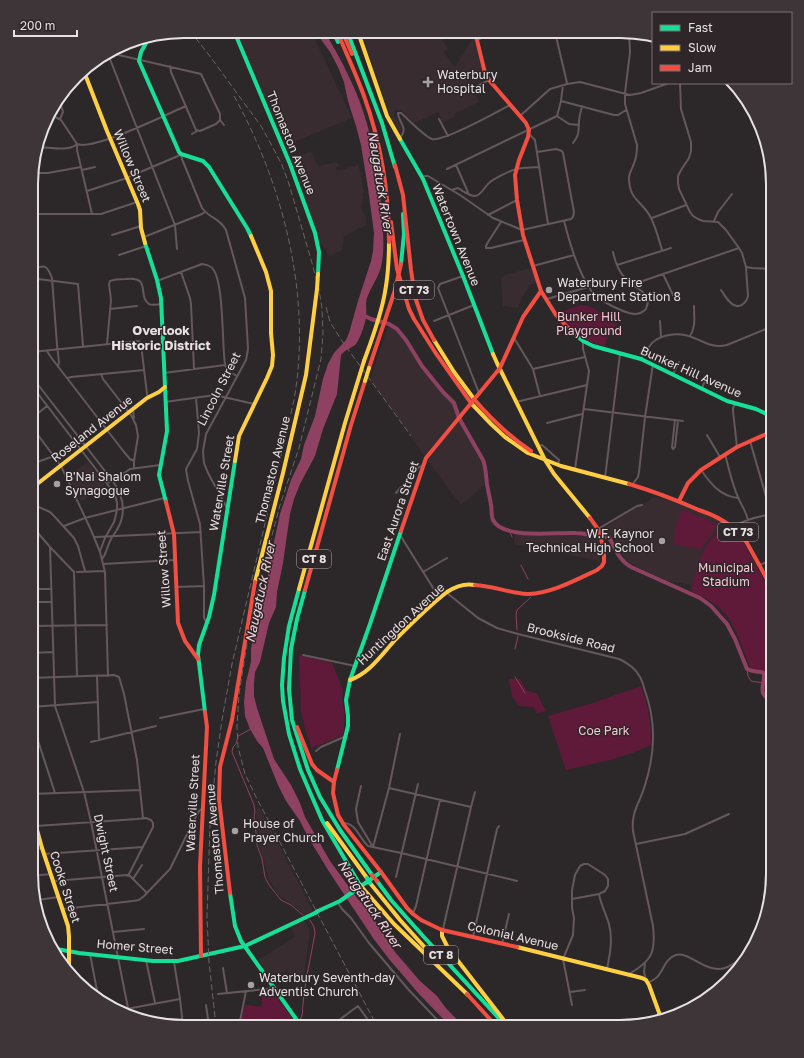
<svg xmlns="http://www.w3.org/2000/svg" width="804" height="1058" font-family="'Golos Text',sans-serif">
  <rect width="100%" height="100%" fill="#2c2829"/>
  <path fill="#392c31" d="M236,31H310L319,48L352,118L287,145L293,158L309,152L312,153L317,164L320,166L336,162L339,165L335,168L338,171L358,165L361,174V176L364,192L362,194L363,197L361,208L366,218V225L344,236L342,250L329,256L326,250L321,244L285,146V144Z
    M361,32H438L440,33L438,35L448,48L443,52L455,67L474,37L482,71L485,78L472,85L479,102L454,114L455,117L443,122L438,112L415,123L401,111L397,110L393,111L394,116L401,126V134L393,122L388,109Z
    M532,268L537,283L530,285L522,298L518,308L505,306L503,307L501,277L505,276L504,275Z
    M389,324L397,329L406,340L422,366L443,392L454,403L459,418L483,460L486,467L487,483L461,505L426,458L411,436L370,380Z
    M88,462L105,484L81,502L69,475Z
    M654,497L681,504L703,513L726,525L725,528L713,536L708,542L703,551L692,585L668,581L643,570L626,560L624,557L615,540L610,535L603,531L604,528Z
    M515,533L549,536L576,535L598,537L600,561L581,557L514,544Z
    M259,807L313,911L306,915L278,894L269,879L259,844L256,817L257,810Z
    M305,921L310,930L304,975L292,979L287,970L272,981L258,960L295,937L291,928Z"/>
  <path fill="#601a39" d="M581,305C595,305 606,318 617,325L609,332L605,346C597,344 588,342 581,337C572,330 565,321 558,313Z
    M685,510L714,523L716,527L701,549L676,545L674,541L676,525L681,511Z
    M726,525L740,536L773,597V681L770,677L751,669C740,645 736,618 713,603C707,598 698,595 691,591C694,577 701,551 710,540C715,534 723,531 726,525Z
    M299,655L332,663L343,690L342,698L345,718L343,735L312,748L305,729L301,710Z
    M509,679H520L526,690L537,694L546,711L537,713L533,707L519,706L512,696Z
    M641,686C649,709 651,721 651,745L634,752V753L628,754L614,759L566,770L548,716L593,703Z
    M272,991L298,1026H240L245,1005L262,1007V992Z"/>
  <path fill="#8f4161" d="M315,31H324C333,46 342,61 349,77C370,119 379,168 382,215C383,233 385,250 381,267C378,278 371,287 367,298C365,304 367,309 366,316C366,322 360,339 356,344C352,348 346,349 341,355L337,394L323,429L315,456L300,484L294,499L290,514L283,563L277,592L276,607L269,623L260,662L255,672L254,683V696L257,708L274,759L291,785L300,803L305,817L330,861L357,898L368,910L395,952L420,981L437,996L445,1007L464,1027H451L419,994L389,959L373,938L328,870L308,837L300,821L286,801L278,785L263,748L257,741L250,729L245,716L244,702L246,682L251,662V649L253,637L261,604L265,593L271,556L280,514L291,480L301,459L304,445L315,416L323,379L328,364L334,353L346,340L349,333L358,301L371,261L373,251L374,233L368,188L361,145L356,126L348,101L344,82L338,67L330,52Z"/>
  <g fill="none" stroke-linecap="round" stroke-linejoin="round">
    <path stroke="#8f4161" stroke-width="1" d="M510,532L512,537
      M521,565L528,579
      M517,630L516,615L517,610L531,597
      M515,649L518,636
      M747,669L748,676L751,681L763,683
      M515,677L525,693
      M251,729L238,736L236,744L233,747L232,752L254,805L255,812L254,816L256,833L257,845L262,859L265,877L269,885L281,900L291,905L303,915
      M299,1021C304,1015 302,1011 303,1004C305,980 311,957 315,933L314,927L310,920"/>
    <path stroke="#8f4161" stroke-width="4" d="M361,314L371,319L389,324L397,329L406,340L422,366L443,392L454,403L459,418L483,460C486,468 486,475 487,484C488,491 490,498 491,505C492,510 491,516 493,520C503,540 557,532 576,533C587,533 598,538 609,537C615,549 619,560 631,567L700,598L711,606L727,624L735,639L747,669C754,673 757,670 764,673C765,679 761,689 763,693C765,697 770,701 773,704"/>
    <path stroke="#64585c" stroke-width="2" d="M182,31L183,33
      M205,31L207,34
      M555,32L567,83
      M629,32L630,52L625,93V104L637,145C637,152 637,157 634,163C633,168 629,172 629,178C629,201 643,201 651,218C656,228 659,240 662,250
      M477,40L486,36L488,32
      M132,41L146,43
      M110,53L201,74L220,114V120L224,125
      M108,54L175,225L177,249
      M170,66L171,72L196,130L200,131L216,124L220,120
      M680,83L681,109L691,142V151L689,158L681,170L678,176V183L679,189L690,212L693,216L698,219L703,221L718,222L726,230L739,248L742,253L746,267L748,296C746,304 738,310 731,303C727,300 724,294 721,290
      M475,87L489,80
      M59,99L63,112L60,119
      M561,101L614,115H618L626,110
      M398,113H401C408,119 424,136 432,139C443,142 497,112 510,105
      M398,113C398,122 410,129 399,138
      M520,116L550,89L567,84L580,82L630,95L641,93L669,83
      M557,116L561,101L563,85
      M48,117H55L61,120L77,144C93,151 167,114 186,106
      M439,119L448,136
      M192,134L197,131
      M529,134L535,140L548,224
      M573,143C580,133 578,133 579,122C579,117 581,111 582,106
      M77,144V150L92,214
      M38,147C49,147 69,152 77,144
      M456,165L467,190L468,193
      M447,169L557,116L569,124L579,125
      M82,170L95,167
      M32,173H48L81,167
      M421,177L425,176H428L460,195L493,218L522,230L571,219L573,217L574,212L563,153L562,151L556,149L537,152
      M452,190L458,188C463,191 469,196 475,196C482,195 484,187 489,183C493,179 511,170 517,169C524,167 532,168 539,167
      M87,191L124,179L178,156L181,154L182,159L202,208C210,219 219,217 226,230L245,298L248,349L246,360L206,434L203,451L204,463L208,473L227,508
      M32,193L33,173
      M32,214H101L137,202
      M488,215L517,200
      M652,218L686,205
      M564,221C570,244 578,272 592,292C597,300 626,314 635,314C639,314 643,312 646,309C647,306 648,303 648,300C646,290 630,286 624,277C618,270 615,261 613,252
      M714,221L718,212L732,194
      M501,222L488,242L486,246V248H491L524,240
      M112,235L141,226
      M144,237L202,214L205,212
      M119,255L146,246
      M617,265L671,248
      M533,266L574,255
      M746,267L752,268L773,269
      M32,270C45,264 47,265 52,278L57,345L59,362L58,367
      M181,272L190,298L191,304L194,369
      M663,274L673,295
      M463,276L440,284L438,288L479,393
      M157,281L202,264C207,265 210,265 213,269C224,283 222,345 225,365L228,371L237,376
      M32,284L35,280L38,279L78,284L83,346
      M631,285L739,248
      M547,299L588,287
      M110,309L137,306
      M434,321L474,305
      M660,321L661,337
      M690,336C696,327 694,317 694,306
      M514,338L533,369L540,396
      M107,344L111,300L109,284L110,281C115,279 121,279 126,279C152,276 137,296 149,304C152,306 158,304 162,304
      M47,351L50,356L124,452L130,459L134,461
      M32,352L139,341L141,344L147,394L149,398
      M641,359C645,353 648,348 652,343C663,333 681,332 694,338C707,343 712,348 727,345L773,326
      M533,369L585,357
      M164,373L225,365
      M101,374L103,379L131,415L136,425L138,436L134,461V468
      M673,374L679,362
      M32,377L112,480C123,495 127,511 118,528C116,532 113,535 111,539C107,546 107,553 102,559
      M68,378L71,377L144,370
      M32,386L105,481L115,495L117,503V510L114,522L105,538L100,551
      M702,388L707,376
      M196,398L199,433L197,449L186,469L188,481L200,524L204,586V618L207,623
      M165,402L215,395L254,404
      M516,402L587,385
      M735,404L733,408V411L737,447
      M584,409L683,421
      M133,410L134,418
      M32,418L47,406
      M675,420L672,447L673,449L675,447L678,421
      M547,423L582,414
      M32,427L61,466L91,530L100,552L105,572L108,676
      M707,435L720,457
      M750,441L769,507L773,512
      M539,446L542,445L559,460L558,464
      M725,454C729,469 732,484 738,497C741,505 746,511 748,520
      M32,464L54,456
      M575,469L589,371L583,349V341
      M701,470C711,484 720,496 738,498
      M605,478L620,354
      M107,483L117,478L130,469L160,465
      M632,485L638,477L639,472L645,417L653,364
      M396,493L418,468L423,465
      M32,504L50,512L55,517L74,538L78,546L85,571
      M32,526L50,547L74,572L77,676
      M64,526L85,518L164,498
      M733,527C744,520 760,516 773,514
      M598,529L637,506L642,505
      M400,535L440,599
      M95,537L201,532
      M50,547L55,706L84,792L91,822L128,1008
      M103,564L175,560
      M759,565L773,560
      M77,572L104,571
      M423,572L447,558
      M176,587L204,586
      M32,589H51
      M447,593L478,618L497,628L518,634L619,659C624,661 628,664 632,667C639,673 643,682 645,691C656,721 655,754 645,785C640,803 631,811 633,831L653,926C656,952 652,961 629,974
      M32,602H52
      M31,626L107,625
      M31,653L53,652
      M303,655L355,666
      M97,676L99,740
      M31,678L114,675L119,677L124,694L137,760L143,818
      M31,707L98,702
      M160,718L204,709
      M31,719L55,793
      M91,742L156,726
      M316,751L321,747L346,736
      M361,786L356,809L358,822L373,847
      M389,788L471,807
      M31,794L140,790
      M342,823C356,822 359,838 368,846L401,853L517,881
      M36,826L137,819L146,818L151,820L153,823V827L128,876
      M31,839L39,838
      M636,844L685,834L729,814
      M373,847L389,788L400,734
      M31,850L42,848
      M44,854L143,847
      M31,876L51,874
      M396,877L418,784
      M133,879L142,865
      M54,881L127,875L130,876L147,893
      M599,894C601,905 606,914 609,924C613,939 610,954 607,969
      M37,900L59,897
      M338,903L342,909L351,918L369,943L408,989L443,1026
      M63,909L133,901L139,900L144,896L170,869L194,820L199,811L203,808
      M413,913L416,906L440,800
      M443,929L471,807L475,792
      M113,932L144,929
      M473,937L497,829L499,826
      M502,944L509,914
      M90,954L99,1001
      M146,960L155,1003
      M174,962L180,999L183,1026
      M645,964L644,972L646,980
      M223,968L227,993
      M648,983C651,981 656,979 658,976C664,969 666,958 676,955C689,951 706,974 725,968C733,966 742,956 751,952
      M570,992L585,990
      M218,994L267,989L274,987
      M206,1005L209,1026
      M572,1005L563,959L573,935L574,918L572,908V890L575,875L580,866L584,864H588L605,875L608,879V886L605,891L599,894L572,899
      M121,1010L180,999
      M209,1026L216,1024L227,1026
      M239,1026L246,991
      M331,1026L358,1006L371,1024L370,1026"/>
    <path stroke="#16e098" stroke-width="4" d="M234,31L290,164L315,233L319,252L318,274
      M333,31L338,42
      M347,31L382,123L395,167
      M150,36L141,52L139,61L179,152L181,154L203,161L209,167L247,228L251,236
      M400,139L423,179L463,276L493,354
      M145,243L157,280L161,298L167,431L159,475L166,502
      M401,264L404,234L403,214
      M572,332L583,341L593,346L641,359L727,401L756,409L773,417
      M299,589L289,626L284,658L282,685L283,701L289,734L300,769L322,820L360,885
      M305,590L297,619L291,649L289,689L292,720L308,770L320,797L340,830L372,875
      M205,712L198,655L199,645L209,617L214,595L235,461
      M337,770L348,726V716L346,700L350,680L370,624L401,531
      M377,881L391,900L423,936L507,1027
      M230,893L235,926L241,941L301,1026
      M318,911L340,901L381,872
      M51,948L79,953L153,961H178L245,946L315,913"/>
    <path stroke="#ffcf43" stroke-width="4" d="M358,32L387,116L400,139
      M83,69L107,131L138,204L140,210L141,228L145,243
      M434,340L454,372L474,399
      M493,354L497,363L545,460L554,474L590,518
      M364,361C372,339 381,316 385,292C388,276 389,259 389,242
      M471,403L491,424L505,437L528,453L561,466L629,484
      M235,461L239,436L267,378L272,366L273,355L271,333V291L266,272L251,236
      M32,488L147,398L159,392L165,387
      M255,582L283,473L306,375L317,289
      M299,589L345,423L360,374
      M350,680C370,673 382,654 396,639C412,623 429,606 447,592C456,586 465,583 475,585
      M31,808L42,848L68,926L69,936V975
      M327,823L367,878
      M370,883L400,920L438,962
      M360,885L394,924L468,995
      M442,930V936L448,948L503,1019
      M517,947L642,978L646,980L649,985L661,1018"/>
    <path stroke="#f24e42" stroke-width="4" d="M337,31C346,53 356,74 364,96C381,143 389,192 389,242
      M342,31L352,54
      M475,32L485,73L489,80L526,123L529,130L528,137L519,160L515,175L517,200L523,235L541,291L556,315L572,332
      M395,165L403,195L411,270L415,297L423,320L434,340
      M391,222L397,269L409,309L414,319L435,352L471,403
      M369,368L395,290
      M474,399C491,419 509,436 531,451
      M629,484C653,491 676,500 699,510C711,514 722,519 732,527C738,532 743,537 747,543L773,590
      M679,501L688,483L701,470L737,447L773,431
      M166,502L174,534L178,623L185,641L198,659
      M401,531L426,458L500,368L523,317L541,291
      M475,585C493,586 510,593 527,594C548,595 578,579 597,570L602,566L604,562V555L600,532L590,518
      M305,590L351,425L365,381
      M297,727L312,764L317,770L334,782
      M337,770L334,782L333,793L338,815L344,825L381,872L407,908L413,914L421,920L442,930L517,947
      M230,893L219,799L220,767L232,720L255,582
      M201,956L200,866L207,727L205,712
      M467,994L497,1027"/>
    <path stroke="#6b6465" stroke-width="1" stroke-dasharray="6 3" stroke-linecap="butt" d="M190,31L209,55L261,126L271,144L282,165L289,184L312,263L319,290L322,308L323,333L321,359L299,448L280,505L258,588L250,625L239,694L237,726L238,747L245,774L256,797L377,1026
      M326,307L330,322L342,341L411,436
      M216,1026L209,962L207,916L210,825L216,762L222,720L232,664L294,400C312,298 284,186 234,96"/>
    <path stroke="#16e098" stroke-width="4" d="M367,878L370,883
      M315,913L318,911"/>
    <path stroke="#ffcf43" stroke-width="4" d="M317,289L318,274
      M360,374L364,361
      M365,381L369,368"/>
    <path stroke="#f24e42" stroke-width="4" d="M395,290L401,264
      M372,875L377,881"/>
  </g>
  <g fill="#a5a0a1" stroke="#2e2628" stroke-width="1.5">
    <path d="M426 76h4v4h4v4h-4v4h-4v-4h-4v-4h4z"/>
    <circle cx="549" cy="290" r="4"/>
    <circle cx="57" cy="484" r="4"/>
    <circle cx="662" cy="541" r="4"/>
    <circle cx="235" cy="831" r="4"/>
    <circle cx="251" cy="985" r="4"/>
  </g>
  <g text-anchor="middle" stroke-width="3" stroke-linejoin="round" paint-order="stroke">
    <g fill="#2e2628" stroke="#afa9aa" stroke-width="1">
      <rect x="394" y="281" width="40" height="18" rx="3"/>
      <rect x="718" y="523" width="40" height="18" rx="3"/>
      <rect x="297" y="550" width="34" height="18" rx="3"/>
      <rect x="424" y="946" width="34" height="18" rx="3"/>
    </g>
    <g font-size="11" font-weight="bold" fill="#e6e1e2">
      <text x="414" y="294">CT 73</text>
      <text x="738" y="536">CT 73</text>
      <text x="314" y="563">CT 8</text>
      <text x="441" y="959">CT 8</text>
    </g>
    <g font-size="12" fill="#e6e1e2" stroke="#2e2628" text-anchor="start">
      <text x="437" y="79">Waterbury<tspan x="437" dy="14">Hospital</tspan></text>
      <text x="557" y="287">Waterbury Fire<tspan x="557" dy="14">Department Station 8</tspan></text>
      <text x="65" y="481">B'Nai Shalom<tspan x="65" dy="14">Synagogue</tspan></text>
      <text x="654" y="538" text-anchor="end">W.F. Kaynor<tspan x="654" dy="14">Technical High School</tspan></text>
      <text x="243" y="828">House of<tspan x="243" dy="14">Prayer Church</tspan></text>
      <text x="259" y="982">Waterbury Seventh-day<tspan x="259" dy="14">Adventist Church</tspan></text>
    </g>
    <g font-size="12" fill="#e6e1e2" stroke="#2e2628">
      <text transform="translate(291 143) rotate(68)" y="4">Thomaston Avenue</text>
      <text transform="translate(132 166) rotate(67)" y="4">Willow Street</text>
      <text transform="translate(456 235) rotate(68)" y="4">Watertown Avenue</text>
      <text transform="translate(691 372) rotate(24)" y="4">Bunker Hill Avenue</text>
      <text transform="translate(219 389) rotate(-63)" y="4">Lincoln Street</text>
      <text transform="translate(92 429) rotate(-38)" y="4">Roseland Avenue</text>
      <text transform="translate(273 470) rotate(-76)" y="4">Thomaston Avenue</text>
      <text transform="translate(222 483) rotate(-80)" y="4">Waterville Street</text>
      <text transform="translate(398 511) rotate(-71)" y="4">East Aurora Street</text>
      <text transform="translate(164 569) rotate(-94)" y="4">Willow Street</text>
      <text transform="translate(401 624) rotate(-43)" y="4">Huntingdon Avenue</text>
      <text transform="translate(571 638) rotate(14)" y="4">Brookside Road</text>
      <text transform="translate(193 803) rotate(-87)" y="4">Waterville Street</text>
      <text transform="translate(215 839) rotate(-95)" y="4">Thomaston Avenue</text>
      <text transform="translate(106 853) rotate(78)" y="4">Dwight Street</text>
      <text transform="translate(65 887) rotate(72)" y="4">Cooke Street</text>
      <text transform="translate(513 936) rotate(13)" y="4">Colonial Avenue</text>
      <text transform="translate(135 947) rotate(5)" y="4">Homer Street</text>
    </g>
    <g font-size="12" fill="#f7c5d5" stroke="#2e2628">
      <text x="589" y="321">Bunker Hill<tspan x="589" dy="14">Playground</tspan></text>
      <text x="726" y="572">Municipal<tspan x="726" dy="14">Stadium</tspan></text>
      <text x="604" y="735">Coe Park</text>
    </g>
    <g font-size="13" font-style="italic" fill="#f0d6de" stroke="#2e2628">
      <text transform="translate(381 182) rotate(81)" y="5">Naugatuck River</text>
      <text transform="translate(260 592) rotate(-78)" y="5">Naugatuck River</text>
      <text transform="translate(370 904) rotate(56)" y="5">Naugatuck River</text>
    </g>
    <g font-size="13" font-weight="bold" fill="#e6e1e2" stroke="#2e2628">
      <text x="161" y="335">Overlook<tspan x="161" dy="15">Historic District</tspan></text>
    </g>
  </g>
  <path d="M0 0H804V1058H0ZM184 38H620A146 146 0 0 1 766 184V874A146 146 0 0 1 620 1020H184A146 146 0 0 1 38 874V184A146 146 0 0 1 184 38Z" fill="#3d3537" fill-rule="evenodd"/>
  <path fill="none" stroke="#e6e1e2" stroke-width="2" d="M184 38H620A146 146 0 0 1 766 184V874A146 146 0 0 1 620 1020H184A146 146 0 0 1 38 874V184A146 146 0 0 1 184 38Z"/>
  <rect x="652" y="12" width="140" height="72" fill="#2e2628" stroke="#787172"/>
  <rect x="660" y="25" width="20" height="6" fill="#16e098" stroke="#787172"/>
  <text x="688" y="32" font-size="12" fill="#e6e1e2">Fast</text>
  <rect x="660" y="45" width="20" height="6" fill="#ffcf43" stroke="#787172"/>
  <text x="688" y="52" font-size="12" fill="#e6e1e2">Slow</text>
  <rect x="660" y="65" width="20" height="6" fill="#f24e42" stroke="#787172"/>
  <text x="688" y="72" font-size="12" fill="#e6e1e2">Jam</text>
  <path d="M14 30v6h63v-6" fill="none" stroke="#e6e1e2" stroke-width="2"/>
  <text x="20" y="30" font-size="12" fill="#e6e1e2" stroke="#2e2628" stroke-width="3" paint-order="stroke">200 m</text>
</svg>
